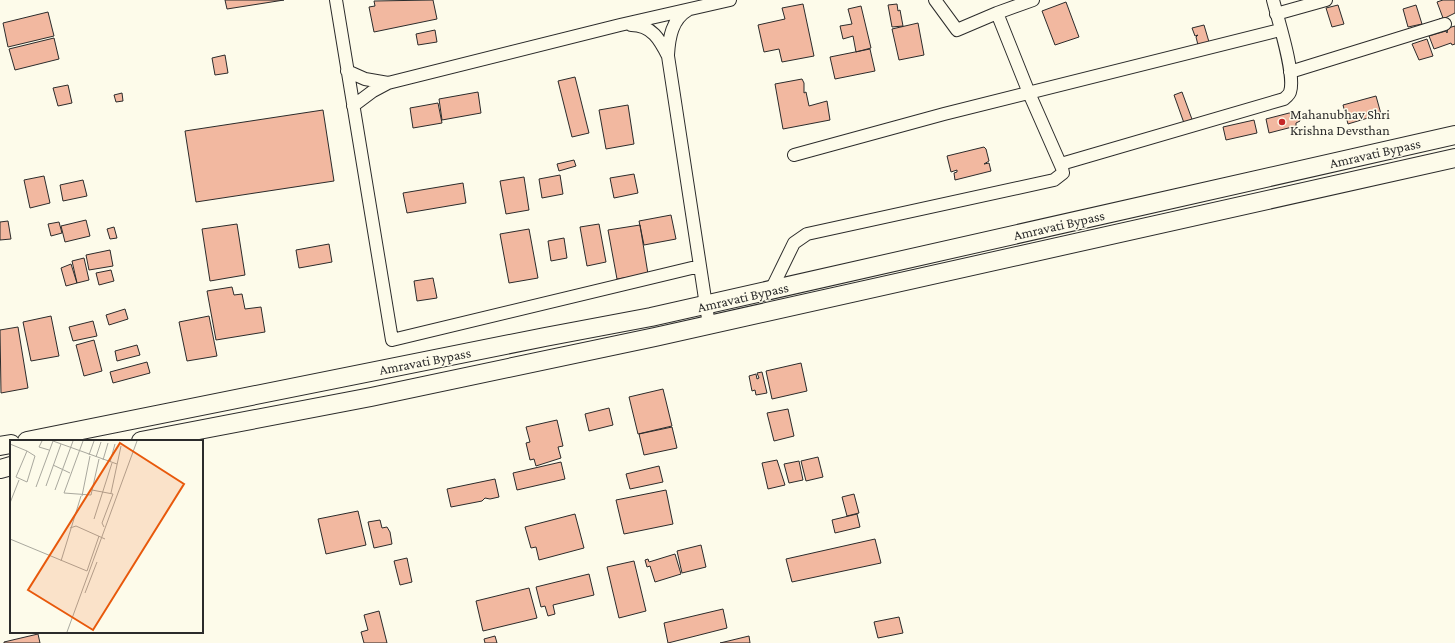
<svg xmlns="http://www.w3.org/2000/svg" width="1455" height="643" font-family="'Crimson Pro',serif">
  <rect width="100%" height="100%" fill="#fdfbea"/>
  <path fill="#f2b8a0" stroke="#2b2b2b" d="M225,0H284L227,9Z
    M433,0L437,19L374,32L369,7L375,6L374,1Z
    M1443,0H1455V13L1439,21V19L1443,18L1437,2Z
    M1066,2L1079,37L1055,45L1042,11Z
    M803,4L814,56L782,62L779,49L764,52L758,25L785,19L782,8Z
    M897,4L898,11L900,10L903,26L892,27L888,5Z
    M1338,5L1344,24L1332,27L1326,8Z
    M1416,5L1422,24L1408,27L1403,9Z
    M861,6L871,48L856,52L853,36L843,39L840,26L852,24L848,9Z
    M48,12L54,36L8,47L3,23Z
    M918,23L924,55L899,60L892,29Z
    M1204,25L1209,42L1198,45L1196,37L1198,35L1195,36L1192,28Z
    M1455,26V44L1452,45L1451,43L1434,49L1429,36L1446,31L1447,33L1448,28Z
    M435,30L437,42L418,45L416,34Z
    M54,38L59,59L15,70L9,49Z
    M1427,39L1433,56L1419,60L1412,44Z
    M870,49L875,71L835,79L830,57Z
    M225,55L228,73L215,75L212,58Z
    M575,77L589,133L572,137L558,81Z
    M802,79L804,83V93L806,92L809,106L827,101L830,120L783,129L775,84Z
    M68,85L72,103L58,106L53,88Z
    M478,92L481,113L442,120L439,99Z
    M1182,92L1193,122L1184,123L1174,95Z
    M122,93L123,101L116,102L114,95Z
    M1376,96L1381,114L1348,124L1343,105Z
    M438,103L442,123L413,128L410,108Z
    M628,105L634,144L606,149L599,110Z
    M323,110L334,181L196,202L185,131Z
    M1293,112L1295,117L1299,116L1300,121L1296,123V126L1269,133L1266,119Z
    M1254,120L1257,133L1226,140L1223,127Z
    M984,147L986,149L989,161L984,164L989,163L991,171L955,180L954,173L957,172V170L951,172L947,156Z
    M574,160L576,166L559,171L557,164Z
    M634,174L638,193L614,198L610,178Z
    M560,175L563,194L542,198L539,179Z
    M44,176L50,203L30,208L24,180Z
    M524,177L529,210L506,214L500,181Z
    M83,180L87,196L63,201L60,185Z
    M463,183L466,203L407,213L403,193Z
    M671,215L676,239L644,245L639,221Z
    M86,220L90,236L65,242L61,226Z
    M8,221L11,239L0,240V222Z
    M59,222L62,233L51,236L48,224Z
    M237,224L245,275L210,281L202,229Z
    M599,224L606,262L587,266L580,227Z
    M640,225L648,274L617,279L608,230Z
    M114,227L117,238L110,239L107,229Z
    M529,229L538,278L509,283L500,234Z
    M564,238L567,258L551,261L548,241Z
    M329,244L332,262L299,268L296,250Z
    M110,250L113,266L89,270L86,255Z
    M84,258L89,280L77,283L72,261Z
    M71,264L77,283L66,286L61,268Z
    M111,270L114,281L99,285L96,273Z
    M433,278L437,298L417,301L414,281Z
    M232,287L234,295L242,294L245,309L261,307L265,332L216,340L207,291Z
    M125,309L128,319L109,325L106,315Z
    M51,316L59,356L31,361L23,322Z
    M209,316L217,356L187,361L179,322Z
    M93,321L97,336L73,341L69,327Z
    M18,327L28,388L1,393L0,330Z
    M94,340L102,371L84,376L76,345Z
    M137,345L140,355L117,361L115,351Z
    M147,362L150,373L113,383L110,372Z
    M801,363L807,391L772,399L766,371Z
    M762,372L767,393L756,395L755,390L752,391L749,376L756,374L757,379L759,378L757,373Z
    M663,389L672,426L638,434L629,397Z
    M609,408L613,425L589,431L585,414Z
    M788,409L794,436L774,441L767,413Z
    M557,420L563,446L558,447L561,458L536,466L534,459L530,460L526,443L530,442L526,427Z
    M672,427L677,448L644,455L639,434Z
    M818,457L823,477L806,481L801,461Z
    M777,460L785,485L768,489L762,463Z
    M799,461L803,480L789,483L784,464Z
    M561,462L565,479L517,490L513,473Z
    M659,466L663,482L630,489L626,474Z
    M495,479L499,497L490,499L485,498L482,501L451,507L447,489Z
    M666,490L673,524L624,534L616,500Z
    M854,494L859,513L847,516L842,497Z
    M358,511L366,545L326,554L318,519Z
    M575,514L584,548L539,560L536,547L531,548L525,527Z
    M857,514L860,527L835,533L832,520Z
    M380,520L382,528L387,527L390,532L392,544L374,548L368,522Z
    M875,539L881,563L792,582L786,559Z
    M701,545L706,567L682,573L677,551Z
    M675,554L681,574L655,582L650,566L647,567L645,560L648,559L649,562Z
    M407,558L412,582L400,585L394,561Z
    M634,561L646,611L619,618L607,567Z
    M589,574L594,595L553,605L555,614L548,616L545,606L541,607L536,587Z
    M529,588L537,618L483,631L476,601Z
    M723,609L727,628L668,643L664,623Z
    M379,611L387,643H364L361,632L368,630L364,615Z
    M899,617L903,633L878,638L874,622Z
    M38,634L40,643H4V642Z
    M495,636L497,643H485L484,639Z
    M749,636L750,643H720Z"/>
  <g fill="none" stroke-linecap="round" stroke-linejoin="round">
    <g stroke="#2b2b2b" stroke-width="14">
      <path id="minor" d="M336,0L392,340L700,266
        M935,0L957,30L997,13L1033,0
        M1276,14L1326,0
        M631,25C652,25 660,40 668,56L709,325
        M668,55C669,38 672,19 688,10
        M347,71L365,79L388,83
        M1290,72L1445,24
        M353,106L373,91L388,83L620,25L730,0
        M794,155L944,114L1280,30
        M1061,164L1284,99C1286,97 1289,95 1290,92C1296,75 1278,20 1273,0
        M771,290L794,243L807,234L1054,180L1063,173L1062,168L1029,93L997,13"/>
    </g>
    <g stroke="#2b2b2b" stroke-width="20">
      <path id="highway" d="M27,441L545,337L651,317L1455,135
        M141,441L371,397L655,337L1455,158
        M0,446L11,444
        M0,469L11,466"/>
    </g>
    <use href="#minor" stroke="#fdfbea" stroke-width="12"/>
    <use href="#highway" stroke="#fdfbea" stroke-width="18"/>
  </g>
  <circle fill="#c62828" stroke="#fdfbea" stroke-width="1.5" cx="1282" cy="122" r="4"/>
  <g text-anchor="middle" stroke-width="3" stroke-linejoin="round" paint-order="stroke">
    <g font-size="14" fill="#2b2b2b" stroke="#fdfbea" text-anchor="start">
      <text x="1290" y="119">Mahanubhav Shri<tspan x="1290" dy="16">Krishna Devsthan</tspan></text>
    </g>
    <g font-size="14" fill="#2b2b2b" stroke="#fdfbea">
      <text transform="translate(1375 153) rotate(-13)" y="5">Amravati Bypass</text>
      <text transform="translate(1059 225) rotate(-13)" y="5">Amravati Bypass</text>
      <text transform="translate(743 297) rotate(-13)" y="5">Amravati Bypass</text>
      <text transform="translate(425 361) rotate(-11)" y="5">Amravati Bypass</text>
    </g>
  </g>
  <g transform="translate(10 440)">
    <rect width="193" height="193" fill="#fdfbea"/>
    <path fill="none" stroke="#a9a89e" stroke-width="1" d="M32,1L29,7L39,10M43,1L107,24M73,1L54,53L81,55L89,19M0,4L17,11L25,16L17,42L6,37L17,11M79,15L84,1M86,17L91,2M93,20L98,3M100,22L105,4M43,25L60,33M36,46L51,4M26,47L43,1M45,50L63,1M82,50L103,54L92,83L94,87M101,53L111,6M72,56L80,16M0,63L9,40M84,79L102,23M60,88L66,86L95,99M0,99L77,131L89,96M51,121L71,56M75,153L87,122M57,192L127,1"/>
    <path fill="#e8590c" fill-opacity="0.15" stroke="#e8590c" stroke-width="2" d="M110,3L174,44L83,190L18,150Z"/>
    <rect width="193" height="193" fill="none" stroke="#2b2b2b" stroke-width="2"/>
  </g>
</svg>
